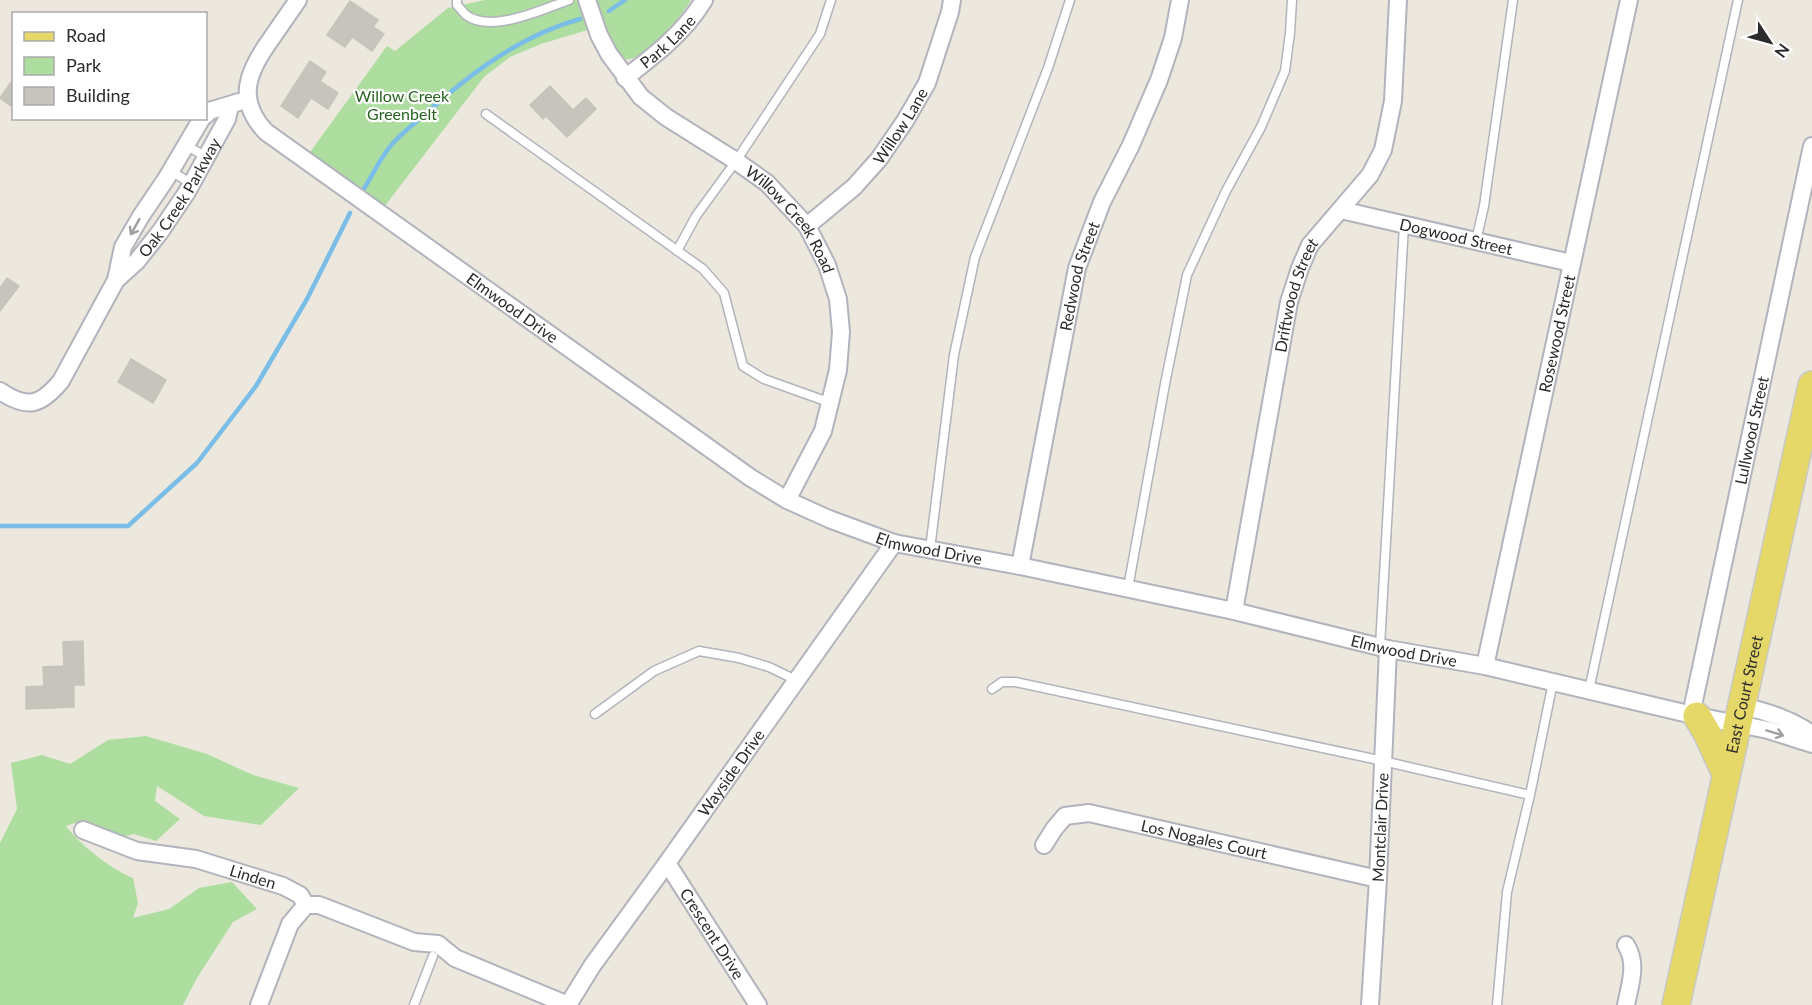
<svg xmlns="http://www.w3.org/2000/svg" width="1812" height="1005" font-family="Lato,sans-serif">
  <rect width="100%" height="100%" fill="#ece8de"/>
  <path fill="#adde9f" d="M485,0H691C682,15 643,68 622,58C612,53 608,35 604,25L541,44L510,57L484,77L384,207L308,155L387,46L395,51L448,8Z
    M146,736L207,754L253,775L299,788L261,825L204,816L157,786L155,801L180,819L156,841L134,834L117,838L83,820L66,826C80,845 111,869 133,878L138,903L133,918L169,909L199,888L232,882L257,909L233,922L197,978L183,1005H0V843L17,809L11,763L42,755L70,764L108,740Z"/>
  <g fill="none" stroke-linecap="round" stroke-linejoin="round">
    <path stroke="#7abde6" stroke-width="4.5" d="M609,11L625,0
      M363,190C373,175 381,156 393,143C402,133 414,124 424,115C470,74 519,36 580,19
      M0,526H128L197,463L256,386L307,299L350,213"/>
  </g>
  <path fill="#c7c4be" stroke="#c7c3b8" stroke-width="1.5" d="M350,1L378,20L373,27L384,34L372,51L352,37L345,47L327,35Z
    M310,61L326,72L320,81L338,93L328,109L311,98L298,118L281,106Z
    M14,78V108L0,98Z
    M550,86L573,110L586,98L596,109L567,137L546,116L543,119L530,105Z
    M7,278L19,286L0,311V288Z
    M131,359L166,380L153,403L118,382Z
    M83,641L84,685H74V707L26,709V687L44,686L43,667L64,666L63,642Z"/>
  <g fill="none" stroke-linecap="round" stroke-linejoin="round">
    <g stroke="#b2b3bd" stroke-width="11">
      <path id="service" d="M457,0V5C460,8 463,12 466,15C491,34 543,9 569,0
        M486,114L703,269L724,293L743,366L764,379L831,403
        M186,145L206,157
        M171,171L192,184
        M1476,241L1484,206L1513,0
        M677,251L696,216L736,161L820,34L831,0
        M930,549L954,355L975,257L1048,68L1070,0
        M1128,588L1165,384L1187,275L1226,191L1261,127L1285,71L1290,33L1292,0
        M1380,646L1404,225
        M992,689L1002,682H1015L1383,761L1530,795
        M1589,690L1738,0
        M595,714L654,671L699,651L739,658L769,667L796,680
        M414,1005L433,956
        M1497,1005L1507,892L1530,795L1553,682"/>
    </g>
    <g stroke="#b2b3bd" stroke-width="20">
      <g id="minor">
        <path id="s1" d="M298,0C289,13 280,26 271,39C248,71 235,99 266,132L751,478L787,500L829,519L894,543L1020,566L1234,611L1388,649L1485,666L1697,716L1768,730L1812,744"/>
        <path id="s2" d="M587,0L599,35L609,54L641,97L666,117L736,161L767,183L807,226L827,265L838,299L841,332L838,370L823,431L787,500"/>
        <path id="s3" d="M625,78C655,55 684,33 704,0"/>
        <path d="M206,115L209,111L239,102"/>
        <path id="s4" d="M1341,210L1571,263"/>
        <path id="s5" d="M807,226L854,187L879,159L905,121L927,83L950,12L952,0"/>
        <path id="s6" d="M116,280L137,261L160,232L187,192L227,119L230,106"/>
        <path d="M0,391C28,410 41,405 61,381L116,280L123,247L141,216L166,179L202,118"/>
        <path id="s7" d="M1020,566L1077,268L1102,202L1131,145L1159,80L1173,38L1180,0"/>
        <path id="s8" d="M1234,611L1289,302L1300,268L1310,245L1370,175L1383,150L1393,101L1398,0"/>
        <path id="s9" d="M1485,666L1629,0"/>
        <path d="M1742,706C1768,712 1790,719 1812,734"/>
        <path id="s10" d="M1691,715L1812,146"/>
        <path id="s11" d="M83,830L137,851L196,859L283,886L300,895L306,905"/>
        <path id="s12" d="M1044,845L1054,829L1065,816L1089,813L1378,879"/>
        <path id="s13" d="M667,863L758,1005"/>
        <path d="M306,905H319L414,942L438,944L455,958L568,1005"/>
        <path d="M259,1005L290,924L306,905"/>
        <path id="s14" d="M568,1005L592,966L667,863L894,543"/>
        <path id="s15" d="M1370,1005L1378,879L1388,649"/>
        <path d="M1626,1005C1630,984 1638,964 1626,945"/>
      </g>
    </g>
    <g stroke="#c8c8c8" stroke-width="30">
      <g id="primary">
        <path d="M1697,716L1707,733L1726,774"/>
        <path id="s16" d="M1676,1005L1812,385"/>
      </g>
    </g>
    <use href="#service" stroke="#fff" stroke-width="8"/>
    <use href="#minor" stroke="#fff" stroke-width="16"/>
    <use href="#primary" stroke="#e6d769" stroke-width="27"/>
  </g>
  <defs><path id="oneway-shaft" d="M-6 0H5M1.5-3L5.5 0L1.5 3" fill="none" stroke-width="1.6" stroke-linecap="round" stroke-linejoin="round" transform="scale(1.5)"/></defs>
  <g stroke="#a0a0a0">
    <use href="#oneway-shaft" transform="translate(135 227) rotate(119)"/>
    <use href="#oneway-shaft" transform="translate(1775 733) rotate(17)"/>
  </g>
  <g text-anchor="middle" stroke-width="4.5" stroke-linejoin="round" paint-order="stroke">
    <g font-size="16" fill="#2b2b2b" stroke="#fff">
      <text dy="6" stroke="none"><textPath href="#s3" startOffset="56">Park Lane</textPath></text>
      <text dy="6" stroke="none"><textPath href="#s5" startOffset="138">Willow Lane</textPath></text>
      <text dy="6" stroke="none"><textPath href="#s6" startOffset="105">Oak Creek Parkway</textPath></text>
      <text dy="6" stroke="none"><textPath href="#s2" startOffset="308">Willow Creek Road</textPath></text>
      <text dy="6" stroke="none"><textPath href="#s4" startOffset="118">Dogwood Street</textPath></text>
      <text dy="6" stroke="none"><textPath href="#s7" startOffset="296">Redwood Street</textPath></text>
      <text dy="6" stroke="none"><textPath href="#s8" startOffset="322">Driftwood Street</textPath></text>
      <text dy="6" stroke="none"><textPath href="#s1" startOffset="454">Elmwood Drive</textPath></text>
      <text dy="6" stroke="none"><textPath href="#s9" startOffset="340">Rosewood Street</textPath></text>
      <text dy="6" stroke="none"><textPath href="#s10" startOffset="291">Lullwood Street</textPath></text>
      <text dy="6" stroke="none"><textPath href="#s1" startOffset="940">Elmwood Drive</textPath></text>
      <text dy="6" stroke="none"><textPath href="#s1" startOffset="1426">Elmwood Drive</textPath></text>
      <text dy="6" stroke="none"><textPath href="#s16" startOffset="318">East Court Street</textPath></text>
      <text dy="6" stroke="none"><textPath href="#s14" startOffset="284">Wayside Drive</textPath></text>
      <text dy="6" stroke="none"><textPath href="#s15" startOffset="178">Montclair Drive</textPath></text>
      <text dy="6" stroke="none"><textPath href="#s12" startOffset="178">Los Nogales Court</textPath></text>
      <text dy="6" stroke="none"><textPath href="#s11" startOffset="177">Linden</textPath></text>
      <text dy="6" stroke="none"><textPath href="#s13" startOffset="84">Crescent Drive</textPath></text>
    </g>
    <g font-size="16" fill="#266320" stroke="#fff">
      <text x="402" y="102">Willow Creek<tspan x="402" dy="18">Greenbelt</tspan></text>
    </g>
  </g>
  <rect x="12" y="12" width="195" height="108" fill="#ffffff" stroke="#aaaaaa" stroke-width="1.5"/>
  <rect x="24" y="32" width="30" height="9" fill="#e6d769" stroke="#aaaaaa" stroke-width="1.5"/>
  <text x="66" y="42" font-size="18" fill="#2b2b2b">Road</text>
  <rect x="24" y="57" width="30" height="18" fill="#adde9f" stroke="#aaaaaa" stroke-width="1.5"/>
  <text x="66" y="72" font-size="18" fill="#2b2b2b">Park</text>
  <rect x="24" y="87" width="30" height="18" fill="#c7c4be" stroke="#aaaaaa" stroke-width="1.5"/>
  <text x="66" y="102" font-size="18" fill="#2b2b2b">Building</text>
  <g transform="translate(1770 42) rotate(126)" stroke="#ffffff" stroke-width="4.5" paint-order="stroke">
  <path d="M0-4.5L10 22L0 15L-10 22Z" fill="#2b2b2b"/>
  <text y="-9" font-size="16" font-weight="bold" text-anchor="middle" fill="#2b2b2b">N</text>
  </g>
</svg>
